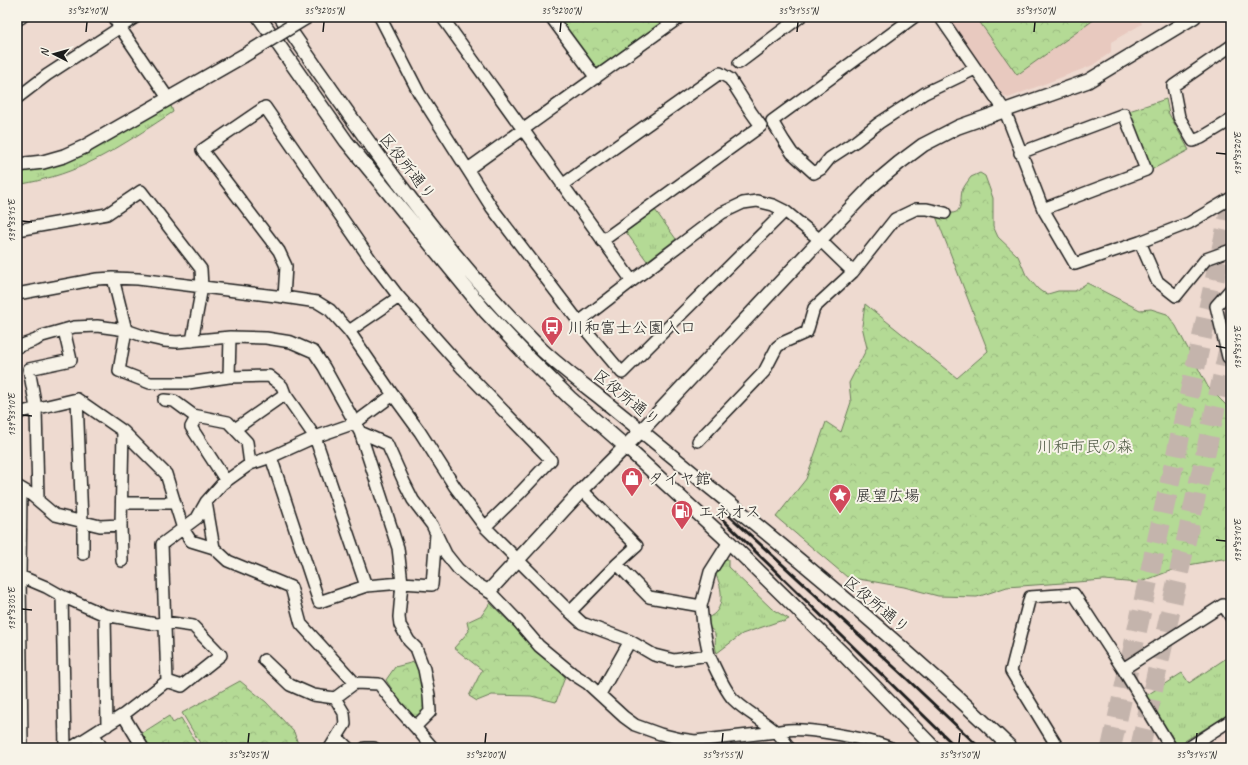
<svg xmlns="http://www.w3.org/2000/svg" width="1248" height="765" font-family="Caveat,'Klee One',sans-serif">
  <defs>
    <pattern id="grass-tufts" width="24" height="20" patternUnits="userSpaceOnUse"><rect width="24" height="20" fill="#b4da95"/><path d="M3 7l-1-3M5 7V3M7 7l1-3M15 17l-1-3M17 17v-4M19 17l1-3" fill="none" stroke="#9aba80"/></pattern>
    <pattern id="forest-crowns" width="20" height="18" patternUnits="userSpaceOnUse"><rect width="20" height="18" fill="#b4da95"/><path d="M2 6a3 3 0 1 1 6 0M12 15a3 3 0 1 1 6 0" fill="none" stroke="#9aba80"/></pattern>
  </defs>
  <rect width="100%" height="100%" fill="#eedad0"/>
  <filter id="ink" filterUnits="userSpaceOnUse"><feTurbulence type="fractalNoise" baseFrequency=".025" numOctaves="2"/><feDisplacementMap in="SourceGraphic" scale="8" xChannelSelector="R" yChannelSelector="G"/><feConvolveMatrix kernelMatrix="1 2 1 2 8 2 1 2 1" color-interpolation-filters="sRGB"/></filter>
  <g filter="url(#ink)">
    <path fill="#e8c9bf" d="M947,17H1139L1142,24L1111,42V52L1093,65L1008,98L1003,95Z"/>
    <path fill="url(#grass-tufts)" stroke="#687b58" d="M170,103L173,112C133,138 91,168 44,179C35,182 26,183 17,185V167L44,166Z
      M655,210L676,239L647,261L626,232Z
      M724,558L728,559V567L772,609L789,619L783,622L780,621L742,634L717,653C712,641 721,634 707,626V618C726,611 723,588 715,573Z
      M1231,655V713L1178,745L1173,744L1144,697L1182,673L1189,683Z"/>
    <path fill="url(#forest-crowns)" stroke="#687b58" d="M557,17H671L598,70Z
      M976,17H1094L1095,19L1017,75Z
      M1166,99L1169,114L1189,150L1149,171L1129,111Z
      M980,173L985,176L993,198V226L998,237L1018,256L1026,275L1038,289L1042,292L1048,294L1058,291H1075L1087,283L1140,310L1151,309L1167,314L1176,326L1208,387L1231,410V562L1222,559L1183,566L1138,583L1104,580L1007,587L977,597L938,596L904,587L847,577L776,517L806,479L826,422L841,432L851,402L849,383L867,348L862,326L865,304L957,378L988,351L934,211C941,209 946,215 953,213C963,212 960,198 962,191C964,186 968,181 971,177Z
      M490,603L565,677L556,702L531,696L492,695L477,701L469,696L482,670L454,648L469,631L467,622L482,615Z
      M418,661L423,681L424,710L418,717H415L402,705L386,680L395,667Z
      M240,681L266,702L294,732L299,747L304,748H282L280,746L275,748H203L182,713Z
      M169,716L173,723L181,718L199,748H147L139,735Z"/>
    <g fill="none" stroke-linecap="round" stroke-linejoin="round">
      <path stroke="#c4b4ac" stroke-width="20" stroke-dasharray="20 10" stroke-linecap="butt" d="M1111,748L1231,206
        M1140,748L1231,338"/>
      <g stroke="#1c1c1c" stroke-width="14">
        <path id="minor" d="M113,17L168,98
          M380,17L419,93L492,208L579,322L622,373L785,211
          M442,17L632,281
          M551,17L596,78
          M914,17L772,121L784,141L792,153L814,173L821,169L830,158L856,141L879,123L925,93L975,69
          M940,17L1005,111L1043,209L1075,264L1140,242L1189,223L1231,198
          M17,20L22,17
          M1231,46L1173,86L1179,117L1193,141L1201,138L1231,120
          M739,63L800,17
          M17,98L47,75L136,17
          M1020,153L1124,114L1146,170L1043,209
          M468,169L680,17
          M562,185L720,73L730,79L751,112L761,126L602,241
          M17,230L107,214L141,191L201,269L202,287L192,341
          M1140,242L1157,281L1176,296L1206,259L1231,250
          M853,272L895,219L916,209H927L945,213
          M113,278L126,330L119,371L150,383H188L229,377L269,376L282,386L285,394L315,437L366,586
          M1231,289L1216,306L1228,357L1231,359
          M17,294L97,279L113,278L138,279L284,297L317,302L330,310L349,331L393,395L420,432L455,487L485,527L570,612L582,623L630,641L654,655L674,660L709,655L703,625L701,606L710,572L729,542
          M284,297L286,266L279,251L202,150L265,107L373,263L399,297L463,369L551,460L521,492L485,527
          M579,322L632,281L722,213L743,203L757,201L773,205L785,211L820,240L853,272L814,308L807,332L782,343L777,347L764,372L698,441
          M349,331L399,297
          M17,347L36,340L42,336L74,327L97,326L126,330L146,337L164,341L177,342L230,337L266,338L291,342L314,352L324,367L360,432L398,548L402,583L399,617L400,625L409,641L416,648L424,669L429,695L430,712L415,727L433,748
          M229,377L230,337
          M77,399L82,521L83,529V554
          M164,400L174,401L193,415L228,422L247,442L250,464
          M17,413L77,399L123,431L166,474L183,529L191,541L214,548L228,561L291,587L301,624L355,683L379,684L397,707L415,727
          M197,416L191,427L226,481
          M235,429L285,394
          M360,432L387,444L405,484L413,500L432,525L446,554L458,569L472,581L489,591L515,618L539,646L573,674L587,683L624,717L635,725L660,734L681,739L695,741L776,732C797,724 869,739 891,748
          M271,457L319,602L366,586L402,583L432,585L436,534
          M17,486L29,493L55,515L100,526L121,525
          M21,489L20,576L22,746
          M38,499L36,408L29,369L71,360L64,330
          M206,502L214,548
          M122,503H175
          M122,561L121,525L123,431
          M617,564L649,597L701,606
          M17,576H20L46,587L62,596L105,615L156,624L165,622L193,626L221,655L182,686L167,681
          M62,596L65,748
          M570,612L617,564L637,546L582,490
          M105,615L107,726
          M709,655C715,668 724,689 733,699C750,716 777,726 789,748
          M264,660L290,685L313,695L335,698L355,683
          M1123,669L1223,605L1231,617
          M600,694L630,641
          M123,715L143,748
          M94,735L102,748
          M337,737L348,748
          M71,748L123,715L167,681L162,544L197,518L206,502L222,484L250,464L271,457L315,437L355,423L393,395
          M330,748L345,724L344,713L335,698
          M365,748H374
          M1058,748L1011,671L1030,597L1074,594L1123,669L1171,748
          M1188,748L1231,720"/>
      </g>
      <g stroke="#1c1c1c" stroke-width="16">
        <path id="tertiary" d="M259,17L346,141L485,311L529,358L570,398L626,447L729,542L844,655L934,748
          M281,17C361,133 441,250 541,349C559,366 579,381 598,396C634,425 671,455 707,485C812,569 915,655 1011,748
          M17,165L43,162L64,156L84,147L243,56
          M489,591L582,490L641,431L820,240L874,184L899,163L923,145L958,127L1088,81L1194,17"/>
      </g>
      <use href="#minor" stroke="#f7f3e8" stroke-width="11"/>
      <use href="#tertiary" stroke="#f7f3e8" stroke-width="13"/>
      <path stroke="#1c1c1c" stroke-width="3" d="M723,510L906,678L980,748
        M718,515L957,748"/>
      <g stroke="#1c1c1c" stroke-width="16" stroke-linecap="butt">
        <path id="tertiary-bridge" d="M243,56L307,17"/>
      </g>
      <use href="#tertiary-bridge" stroke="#f7f3e8" stroke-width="13"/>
    </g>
  </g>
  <path fill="none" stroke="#1c1c1c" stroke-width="1.5" d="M86,32L87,22M323,32L324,22M560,32L561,22M797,32L798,22M1034,32L1035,22M1216,153L1226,154M22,221L32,222M1216,346L1226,348M22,415L32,416M1216,540L1226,541M22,609L32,610M248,743L249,733M485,743L486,733M722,743L723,733M959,743L960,733M1196,743L1197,733"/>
  <defs>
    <g id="bus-pin" transform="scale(1.15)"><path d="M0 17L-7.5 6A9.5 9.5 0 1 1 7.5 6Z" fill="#d1495b" stroke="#f7f3e8"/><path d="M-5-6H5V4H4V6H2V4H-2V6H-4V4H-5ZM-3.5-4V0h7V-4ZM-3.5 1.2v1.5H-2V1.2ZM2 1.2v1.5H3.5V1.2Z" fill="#fff"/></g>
    <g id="shop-pin" transform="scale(1.15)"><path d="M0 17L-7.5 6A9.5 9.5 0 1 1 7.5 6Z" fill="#d1495b" stroke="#f7f3e8"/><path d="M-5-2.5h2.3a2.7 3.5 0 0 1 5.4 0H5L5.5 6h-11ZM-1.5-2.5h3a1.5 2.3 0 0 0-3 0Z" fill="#fff"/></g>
    <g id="sight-pin" transform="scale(1.15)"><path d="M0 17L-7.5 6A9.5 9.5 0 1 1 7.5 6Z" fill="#d1495b" stroke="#f7f3e8"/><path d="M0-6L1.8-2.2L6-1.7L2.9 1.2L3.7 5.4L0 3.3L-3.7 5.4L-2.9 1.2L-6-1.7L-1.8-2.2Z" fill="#fff"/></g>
    <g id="fuel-pin" transform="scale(1.15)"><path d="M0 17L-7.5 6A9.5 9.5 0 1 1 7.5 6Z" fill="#d1495b" stroke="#f7f3e8"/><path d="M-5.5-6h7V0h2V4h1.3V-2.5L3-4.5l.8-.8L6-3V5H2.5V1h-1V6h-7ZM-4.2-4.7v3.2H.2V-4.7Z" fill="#fff"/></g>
  </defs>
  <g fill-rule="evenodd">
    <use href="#bus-pin" x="552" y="327"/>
    <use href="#shop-pin" x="632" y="478"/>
    <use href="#sight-pin" x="840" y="495"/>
    <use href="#fuel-pin" x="682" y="511"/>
  </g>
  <g text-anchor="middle" stroke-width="4" stroke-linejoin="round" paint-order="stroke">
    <g font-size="16" fill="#1c1c1c" stroke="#f7f3e8">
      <text transform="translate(408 166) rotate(52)" y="6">区役所通り</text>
      <text transform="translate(627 397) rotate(39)" y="6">区役所通り</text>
      <text transform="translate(877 604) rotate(40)" y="6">区役所通り</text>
    </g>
    <g font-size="16" fill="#1c1c1c" stroke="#f7f3e8" text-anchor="start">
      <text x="568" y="333">川和富士公園入口</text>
      <text x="648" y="484">タイヤ館</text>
      <text x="856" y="501">展望広場</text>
      <text x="698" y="517">エネオス</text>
    </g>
    <g font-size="16" fill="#4a5540" stroke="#f7f3e8">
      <text x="1085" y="452">川和市民の森</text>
    </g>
  </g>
  <rect width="1248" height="765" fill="none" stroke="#f7f3e8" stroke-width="44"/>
  <g transform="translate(54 54) rotate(276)" stroke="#f7f3e8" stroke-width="3" paint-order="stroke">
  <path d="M0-3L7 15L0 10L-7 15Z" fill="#1c1c1c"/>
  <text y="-6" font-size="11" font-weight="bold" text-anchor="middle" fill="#1c1c1c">N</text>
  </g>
  <rect x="22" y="22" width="1204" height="721" fill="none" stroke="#1c1c1c" stroke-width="1.5"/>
  <g font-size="10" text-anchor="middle" fill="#1c1c1c">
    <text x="87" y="14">35°32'10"N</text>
    <text x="324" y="14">35°32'05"N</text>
    <text x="561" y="14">35°32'00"N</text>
    <text x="798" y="14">35°31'55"N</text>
    <text x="1035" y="14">35°31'50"N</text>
    <text transform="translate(1237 154) rotate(-90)" y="4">139°33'20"E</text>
    <text transform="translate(11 221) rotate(-90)" y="4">139°33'15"E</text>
    <text transform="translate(1237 348) rotate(-90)" y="4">139°33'15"E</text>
    <text transform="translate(11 415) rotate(-90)" y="4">139°33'10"E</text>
    <text transform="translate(1237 541) rotate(-90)" y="4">139°33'10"E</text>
    <text transform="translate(11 609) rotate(-90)" y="4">139°33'05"E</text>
    <text x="248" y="758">35°32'05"N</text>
    <text x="485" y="758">35°32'00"N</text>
    <text x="722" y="758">35°31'55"N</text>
    <text x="959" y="758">35°31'50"N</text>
    <text x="1196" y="758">35°31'45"N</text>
  </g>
</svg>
